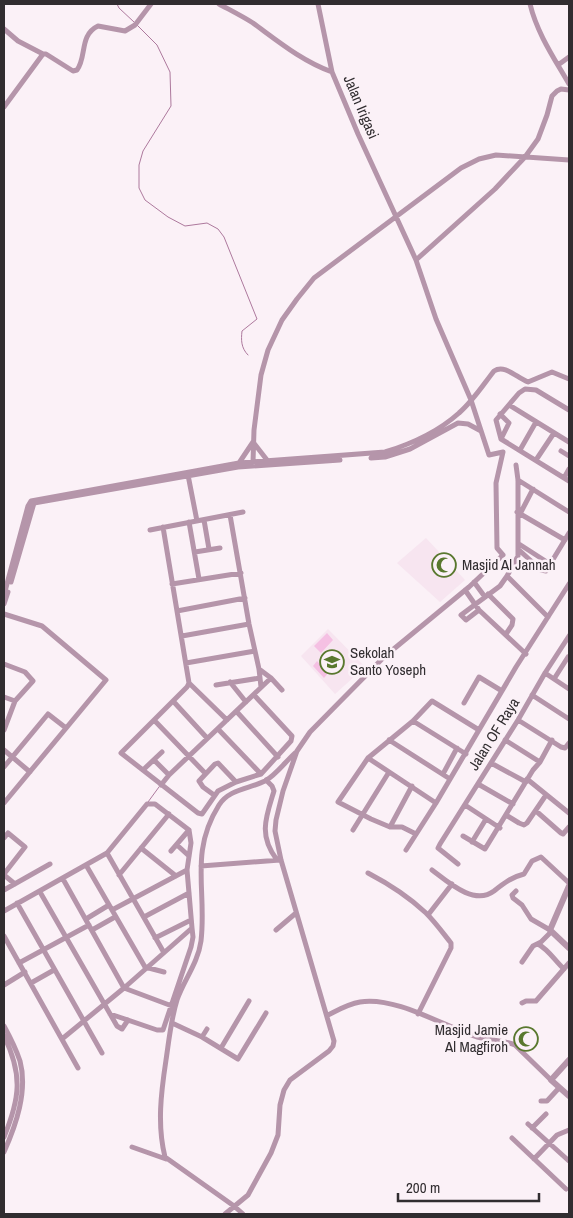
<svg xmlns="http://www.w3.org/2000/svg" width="573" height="1218" font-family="'Archivo Narrow',sans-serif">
  <rect width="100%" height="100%" fill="#fbf1f7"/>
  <path fill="#f7e5f0" d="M426,538L465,580L440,602L397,563Z
    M328,629L365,667L335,694L301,656Z"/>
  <path fill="#f5c0e3" d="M327,633L333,640L321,653L314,646Z
    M317,661L328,673L324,678L313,666Z"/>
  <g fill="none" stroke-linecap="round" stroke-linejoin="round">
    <path stroke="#ad799d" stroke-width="1" d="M117,4L119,8L134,22
      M137,25L157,45L170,72L171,106L143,151L139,165V188L145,200L168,217L185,226L207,223L218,229L224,237L257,319L242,331C241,340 241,348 248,355
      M148,802L159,787"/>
    <path stroke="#b595aa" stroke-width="5" d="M219,4C230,10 242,16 253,23C279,42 302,61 332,72
      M530,4C537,33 554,58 569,84
      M4,29L18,41L43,54H46L73,71L77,70C87,57 79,35 98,26L125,31L135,25L151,4
      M558,65L569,57
      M4,107L43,54
      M416,260L495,189L525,157L538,139L547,115L552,96L557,91L561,89L569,90
      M509,405L569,442
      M569,410L536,390L525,389L519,393L496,420L501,439L569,481
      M500,414L509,423L501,439
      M520,450L536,422
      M561,451L569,456
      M371,458L385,457L410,449L458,423L468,424L481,431
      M536,460L554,433
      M253,462L254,430L261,375L268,350L282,320L297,299L314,278L461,168L479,159L496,155L569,160
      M239,463L253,442L267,460
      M188,475L197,521
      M564,478L569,469
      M518,480L569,512
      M517,512L565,540
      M520,514L533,489
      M230,515L249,624L259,669L261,687
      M204,520L209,549
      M189,522L199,579
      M163,527L189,683L187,687L121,753L198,813L202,814L218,791L236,782L261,774L291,741L292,736L254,695
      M150,530L243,512
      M519,544L550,564
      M519,550L541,570L546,571L569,533
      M195,552L220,548
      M507,576L548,617
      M11,582L34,503L238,467L340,460
      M474,582L485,597
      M172,584L241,573
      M465,590L479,610L526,654
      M488,594L513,619L512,625L506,634
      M4,595L28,506L31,501L239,463L385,452C411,444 439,431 459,413C473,401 483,385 494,371C505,364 517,378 528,382L552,372L569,379
      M4,604L8,592
      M479,610L466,620L461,615L500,586L507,576L518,556V480L516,465
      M177,611L245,598
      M4,614L42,626L106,680L4,803
      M182,636L249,624
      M186,663L255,651
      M4,664L25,672L33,681L15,701L4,697
      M545,673L569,689
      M271,678L282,690
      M554,679L568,657
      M230,682L246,702
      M189,683L227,720
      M216,685L260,678
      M532,695L569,719
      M173,701L207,738
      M464,703L479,677L502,691
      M237,712L278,757
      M154,720L205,773
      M518,720L561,747L565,748L569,743
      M413,721L466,754
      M218,729L261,774
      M4,730L15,701
      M389,740L450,779
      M505,740L540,762
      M4,750L30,772
      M368,758L436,803
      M154,760L169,775
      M491,763L526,782
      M4,767L48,714L66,728
      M143,770L162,752
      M443,774L457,748
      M527,779L569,813
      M266,780L272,786L274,791C266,817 258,835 277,860
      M478,784L513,804
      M161,785L169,775L271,678L259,669
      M214,795L203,787L199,781L215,764L218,763L236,782
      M465,805L500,828
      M536,811L561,833L563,834L569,827
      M506,815L519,823L524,825L527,823L546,795
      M390,827L412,786
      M353,830L389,772
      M416,834L402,827H390L371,819L338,802L368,758L413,721L432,701L479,730
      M463,836L485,849L533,770L540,762L552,740
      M4,838L8,833L25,847L4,874
      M472,842L486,819
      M177,845L189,856
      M141,848L176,876
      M406,850L436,803L516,667L569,584
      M171,851L189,830
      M107,853L163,951
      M458,864L438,848L440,844L518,720L545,673L569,636
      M86,865L145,967L164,972
      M201,866L280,860
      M432,870C448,882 474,906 494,891C504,883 512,877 524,874L532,861L541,857L569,883
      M368,873C389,884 409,897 426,913C435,922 443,933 451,943V948L418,1014
      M4,875L15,884
      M119,875L169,814
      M63,879L124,988L172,1006
      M4,890L50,864
      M516,891L512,895L513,898L522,905L531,919L550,930
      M40,892L117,1026L122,1029L128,1020
      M17,903L102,1053
      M112,910L187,870
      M4,911L107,853L147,804H155L189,830L191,843L187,870L192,928L124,988L62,1039
      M428,915L452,884
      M144,917L189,893
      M86,919L109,905
      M92,930L115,917
      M276,930L296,913
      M4,936L78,1068
      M155,938L191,920
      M538,944C549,950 555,961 564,969
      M522,962L533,946L541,942L551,932
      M19,963L89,925
      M31,983L54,970
      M4,985L25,972
      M522,1003L526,1001H536L569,963
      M110,1014L157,1030H163L191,947L193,937L192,928
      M328,1015C338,1010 348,1004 360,1002C394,996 442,1025 474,1036C487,1041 502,1039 515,1045L551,1080
      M172,1023L202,1037L238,1059L266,1013
      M4,1026C10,1037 16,1049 20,1061C28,1091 16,1125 4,1152
      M4,1036C23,1075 20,1098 4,1137
      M202,1037L207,1029
      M221,1048L249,1001
      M541,1101H547L559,1088
      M528,1124L569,1161
      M532,1128L546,1114
      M512,1138L566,1189
      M132,1147L166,1159
      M534,1159L557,1135L569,1130
      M225,1214L248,1195L271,1153L278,1135L280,1105L284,1090L290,1080L329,1051L333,1046L334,1041L281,860L275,831L276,820L283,791L297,751L310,732L384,657L469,587L503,555L497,548L496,483L503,452L489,455L471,400L436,319L416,260L358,134L332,72L318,4
      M243,1214L234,1206L165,1157C157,1125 161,1093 166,1060C169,1040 171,1019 177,1000C184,980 198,963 201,941C207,890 189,853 219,805C229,789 249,789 265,781C276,775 286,761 295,753"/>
    <path stroke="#b595aa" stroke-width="6" d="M569,886L550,930L569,948
      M569,1060L551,1080L569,1096"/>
  </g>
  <defs>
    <g id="mosque-ring" transform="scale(1.25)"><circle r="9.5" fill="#fbf1f7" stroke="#59782e" stroke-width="1.5"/><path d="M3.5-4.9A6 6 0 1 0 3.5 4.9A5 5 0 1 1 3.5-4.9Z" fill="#59782e"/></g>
    <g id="school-ring" transform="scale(1.25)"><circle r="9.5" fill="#fbf1f7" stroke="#59782e" stroke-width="1.5"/><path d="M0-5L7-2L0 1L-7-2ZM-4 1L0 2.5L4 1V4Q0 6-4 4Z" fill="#59782e"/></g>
  </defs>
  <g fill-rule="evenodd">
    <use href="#mosque-ring" x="444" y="565"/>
    <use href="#school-ring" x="332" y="662"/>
    <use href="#mosque-ring" x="526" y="1039"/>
  </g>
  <g text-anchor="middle" stroke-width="5" stroke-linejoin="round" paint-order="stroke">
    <g font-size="15" fill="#312d30" stroke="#fbf1f7">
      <text transform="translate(361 107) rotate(67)" y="5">Jalan Irigasi</text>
      <text transform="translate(494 734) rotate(-58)" y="5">Jalan OF Raya</text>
    </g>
    <g font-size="15" fill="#312d30" stroke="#fbf1f7" text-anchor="start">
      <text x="462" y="570">Masjid Al Jannah</text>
      <text x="350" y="658">Sekolah<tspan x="350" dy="17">Santo Yoseph</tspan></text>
      <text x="508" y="1035" text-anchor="end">Masjid Jamie<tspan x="508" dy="17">Al Magfiroh</tspan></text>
    </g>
  </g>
  <rect width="573" height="1218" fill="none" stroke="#312d30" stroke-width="10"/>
  <path d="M398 1193v8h141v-8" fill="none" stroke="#312d30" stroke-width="2.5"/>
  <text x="406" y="1193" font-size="15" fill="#312d30" stroke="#fbf1f7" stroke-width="4" paint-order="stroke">200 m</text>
</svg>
